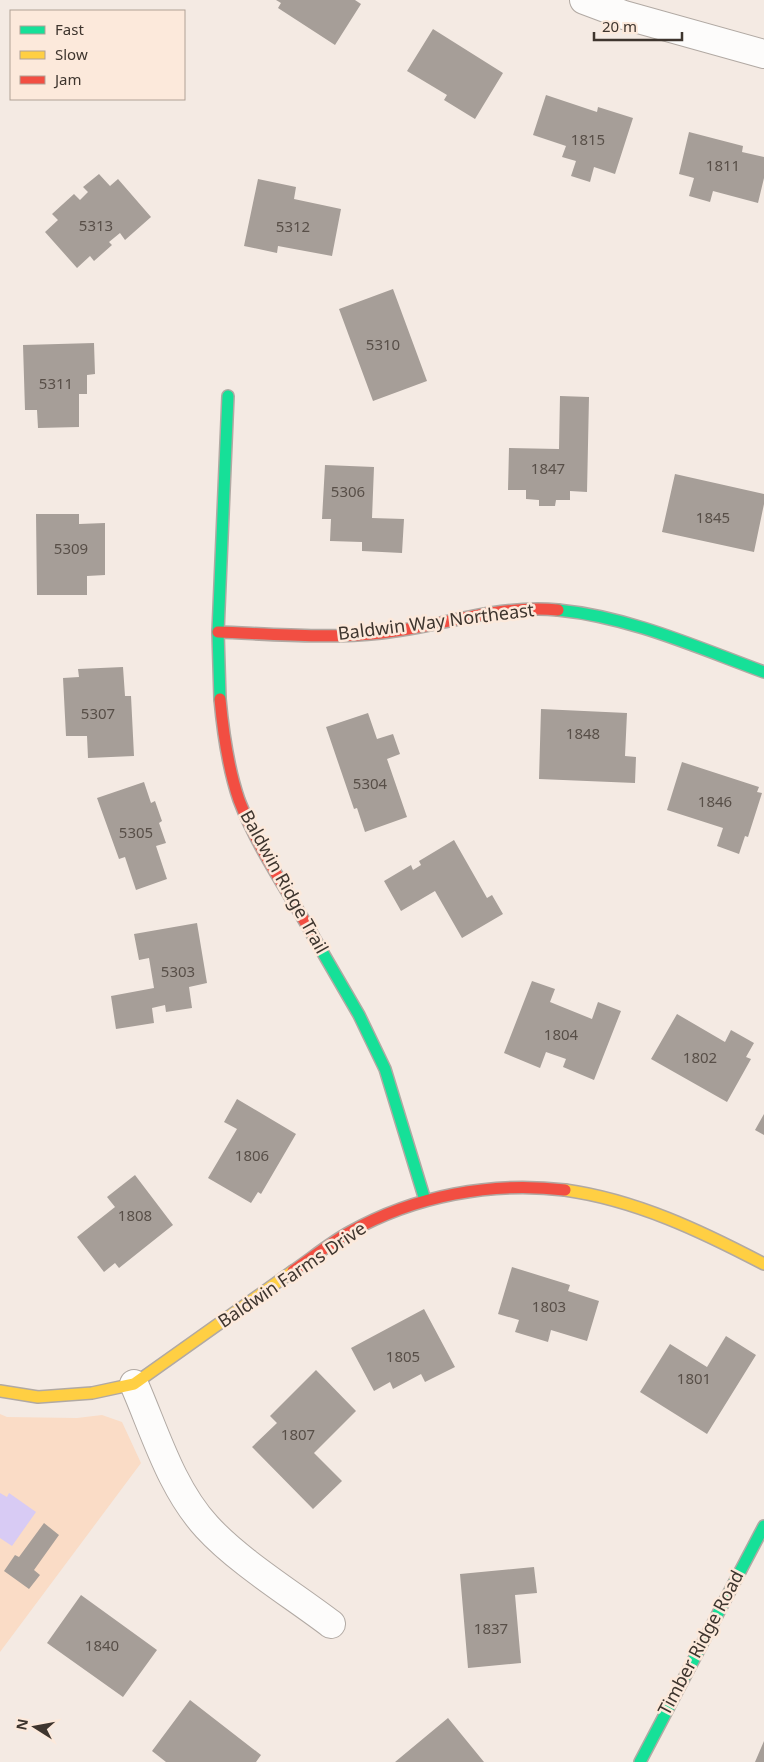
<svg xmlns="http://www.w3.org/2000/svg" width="764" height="1762" font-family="'Noto Sans',sans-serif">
  <rect width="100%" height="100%" fill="#f4eae3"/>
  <path fill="#fadcc6" d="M0,1414L7,1417L77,1418L102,1415L122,1422L141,1463L0,1652Z"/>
  <path fill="#d8cbf4" d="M0,1493L7,1497L9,1493L36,1512L12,1546L0,1538Z"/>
  <path fill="#a69e98" d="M276,0H355L361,4L335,45L278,8L281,3Z
    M433,29L503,73L475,119L444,100L447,95L407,71Z
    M546,95L597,112L598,107L633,118L615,174L594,167L590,182L571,176L576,161L562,157L566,146L533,135Z
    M689,132L743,146L742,152L764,157V178L758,203L713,191L710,202L689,196L694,178L679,174Z
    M99,174L110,186L118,179L151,217L125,240L120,233L109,242L112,245L94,261L90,256L77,268L45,232L58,220L52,214L74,194L80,200L88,192L83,187Z
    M258,179L296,187L294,199L341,209L332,256L278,246L277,253L244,246Z
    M393,289L427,381L373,401L339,309Z
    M94,343L95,374L87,375V394H79V427L38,428L37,410H25L23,345Z
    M560,396L589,397L587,492L570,491V500H556L555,506H539V500L526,499V490H508L509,448L559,449Z
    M325,465L374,467L372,518L404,519L402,553L362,551V542L330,541L331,519H322Z
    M675,474L764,494V504L754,552L662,532Z
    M36,514H79V524L105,523V575L87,576V595H37Z
    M123,667L125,696H131L134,756L88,758L87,736H66L63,678L79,677L78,669Z
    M541,709L627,713L625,756L636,757L635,783L539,779Z
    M368,713L377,739L393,734L400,754L387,759L407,817L365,832L357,808L354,809L326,727Z
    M682,762L759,787L757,792L762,793L748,837L745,836L739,854L717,846L723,828L667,810Z
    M144,782L151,803L155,801L162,821L159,823L166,843L156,846L167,879L136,890L125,857L119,859L97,798Z
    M454,840L487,898L492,895L503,914L462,938L435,891L401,911L384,881L411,865L413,870L421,865L419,861Z
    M197,923L207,983L189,987L192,1008L166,1012L165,1005L152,1008L154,1023L116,1029L111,996L154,988L149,958L139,960L134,934Z
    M532,981L555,989L550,1002L592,1019L598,1002L621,1011L594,1080L563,1067L566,1059L546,1052L540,1068L504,1053Z
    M677,1014L725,1042L731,1030L754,1043L746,1057L751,1059L727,1102L651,1059Z
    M237,1099L296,1134L261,1194L258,1192L251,1203L208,1178L237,1129L224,1122Z
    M764,1114V1135L755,1130Z
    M135,1175L173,1225L119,1268L115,1263L104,1272L77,1237L115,1207L107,1197Z
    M512,1267L570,1285L568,1291L599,1301L587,1341L551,1330L548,1342L515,1332L519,1320L498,1314Z
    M424,1309L455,1367L425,1382L421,1374L393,1389L390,1382L374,1391L351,1348Z
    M726,1336L756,1355L707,1434L640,1392L670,1344L707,1367Z
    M316,1370L356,1411L314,1453L342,1481L313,1509L252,1447L277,1423L270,1416Z
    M44,1523L59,1535L34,1570L40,1575L29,1589L4,1571L15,1555L19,1557Z
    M534,1567L537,1593L515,1595L521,1663L468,1668L460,1574Z
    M81,1595L157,1650L123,1697L47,1643Z
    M190,1700L261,1755L256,1762H166L152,1751Z
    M448,1718L484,1762H395Z
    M764,1741V1762H755Z"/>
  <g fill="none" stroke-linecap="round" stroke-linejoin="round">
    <g stroke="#b1a9a3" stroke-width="30">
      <path id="street" d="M584,0L624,15L764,54
        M134,1384C155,1432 171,1488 207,1527C239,1562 293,1595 331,1624"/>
    </g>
    <g stroke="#b1a9a3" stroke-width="14">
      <path id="fast" d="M558,610C630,617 696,647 764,672
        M220,699L218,632L228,396
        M312,934L359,1015L385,1069L425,1200
        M640,1762L764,1526"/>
    </g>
    <g stroke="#b1a9a3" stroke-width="14">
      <path id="slow" d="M565,1190C636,1200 701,1231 764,1264
        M0,1391L38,1397L92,1393L134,1384L293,1271"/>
    </g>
    <g stroke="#b1a9a3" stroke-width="14">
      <path id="jam" d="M218,632C272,634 327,639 381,633C440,627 497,604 558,610
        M220,699C223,732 228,768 239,800C257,847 287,890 312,934
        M293,1271C312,1258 330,1243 350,1232C414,1196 492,1181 565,1190"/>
    </g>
    <use href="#street" stroke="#fdfcfb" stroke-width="28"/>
    <use href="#fast" stroke="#16e098" stroke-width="11"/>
    <use href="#slow" stroke="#ffcf43" stroke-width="11"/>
    <use href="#jam" stroke="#f24e42" stroke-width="11"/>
  </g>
  <g text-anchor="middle" stroke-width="5" stroke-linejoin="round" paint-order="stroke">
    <g font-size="15" fill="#584f48">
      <text x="588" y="145">1815</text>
      <text x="723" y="171">1811</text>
      <text x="96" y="231">5313</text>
      <text x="293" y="232">5312</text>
      <text x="383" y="350">5310</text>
      <text x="56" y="389">5311</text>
      <text x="548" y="474">1847</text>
      <text x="348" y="497">5306</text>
      <text x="713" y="523">1845</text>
      <text x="71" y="554">5309</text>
      <text x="98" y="719">5307</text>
      <text x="583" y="739">1848</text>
      <text x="370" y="789">5304</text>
      <text x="715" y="807">1846</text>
      <text x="136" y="838">5305</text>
      <text x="178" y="977">5303</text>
      <text x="561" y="1040">1804</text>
      <text x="700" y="1063">1802</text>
      <text x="252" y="1161">1806</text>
      <text x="135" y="1221">1808</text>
      <text x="549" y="1312">1803</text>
      <text x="403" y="1362">1805</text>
      <text x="694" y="1384">1801</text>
      <text x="298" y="1440">1807</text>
      <text x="491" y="1634">1837</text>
      <text x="102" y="1651">1840</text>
    </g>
    <g font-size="18" fill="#3e352e" stroke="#fce9db">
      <text transform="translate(436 622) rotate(-7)" y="6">Baldwin Way Northeast</text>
      <text transform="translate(284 882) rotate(61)" y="6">Baldwin Ridge Trail</text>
      <text transform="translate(292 1275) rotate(-34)" y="6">Baldwin Farms Drive</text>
      <text transform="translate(701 1643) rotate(-62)" y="6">Timber Ridge Road</text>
    </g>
  </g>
  <rect x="10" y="10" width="175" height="90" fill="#fce9db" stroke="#b0a196"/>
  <rect x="20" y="26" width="25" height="8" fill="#16e098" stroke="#b0a196"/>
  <text x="55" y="35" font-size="15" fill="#3e352e">Fast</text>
  <rect x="20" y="51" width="25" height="8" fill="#ffcf43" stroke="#b0a196"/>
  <text x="55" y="60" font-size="15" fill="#3e352e">Slow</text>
  <rect x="20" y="76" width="25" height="8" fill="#f24e42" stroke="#b0a196"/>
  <text x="55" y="85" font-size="15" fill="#3e352e">Jam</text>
  <g transform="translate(35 1727) rotate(281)" stroke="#fce9db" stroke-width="4" paint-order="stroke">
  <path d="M0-4L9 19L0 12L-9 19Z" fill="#3e352e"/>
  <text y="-8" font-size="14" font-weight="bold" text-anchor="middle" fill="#3e352e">N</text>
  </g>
  <path d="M594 32v8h88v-8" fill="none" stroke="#3e352e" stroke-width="2.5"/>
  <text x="602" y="32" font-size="15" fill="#3e352e" stroke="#fce9db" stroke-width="4" paint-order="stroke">20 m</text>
</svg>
